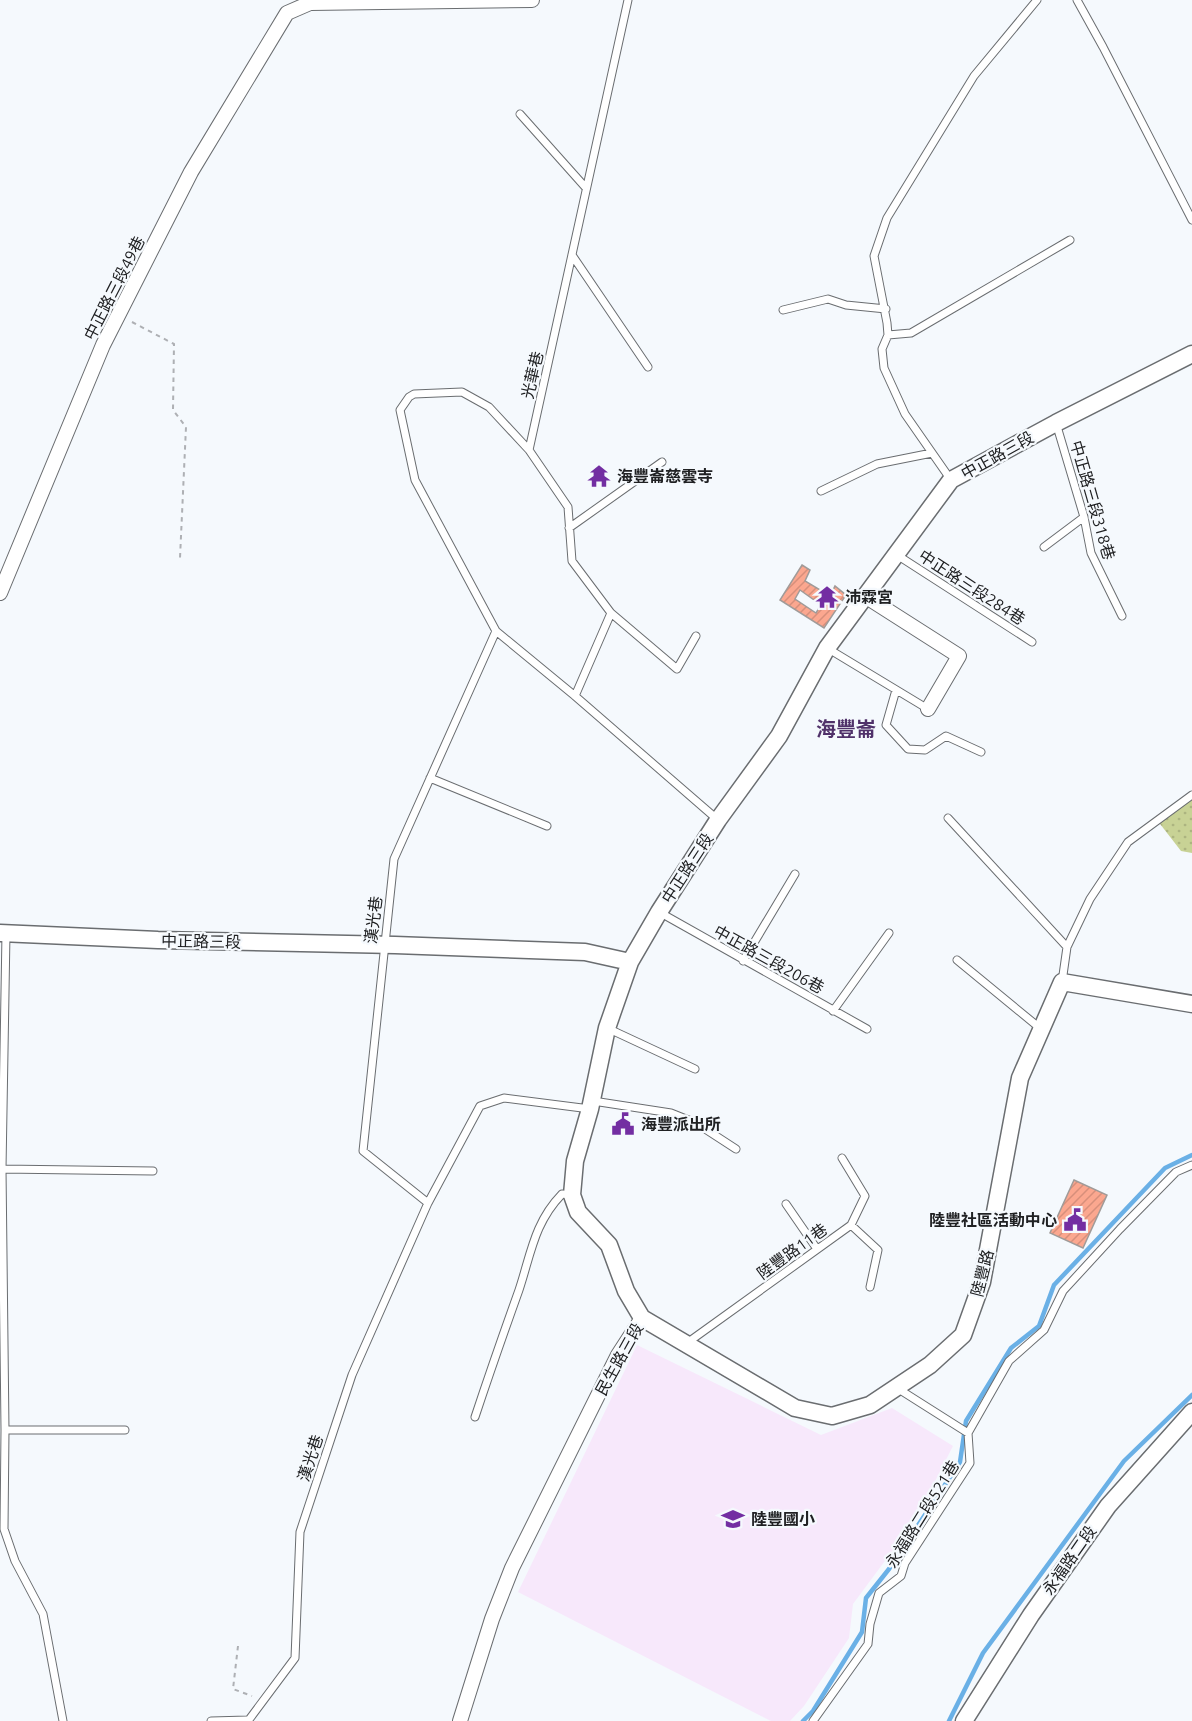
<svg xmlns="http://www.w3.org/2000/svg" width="1192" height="1721" font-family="Ubuntu,'Noto Sans TC',sans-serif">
  <defs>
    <pattern id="park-dots" width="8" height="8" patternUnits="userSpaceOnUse" patternTransform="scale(1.5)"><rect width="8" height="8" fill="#c8d295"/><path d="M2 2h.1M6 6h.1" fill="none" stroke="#acb480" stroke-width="1.8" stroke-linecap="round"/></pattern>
    <pattern id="building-hatch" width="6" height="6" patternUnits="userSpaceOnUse" patternTransform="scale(1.5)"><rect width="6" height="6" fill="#fba78f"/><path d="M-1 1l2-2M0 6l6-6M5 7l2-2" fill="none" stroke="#d78f7b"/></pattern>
  </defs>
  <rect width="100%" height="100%" fill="#f5f9fd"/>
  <path fill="#f7e8fb" d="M637,1345L821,1435L892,1408L953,1446L929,1493L893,1550L853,1604L849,1638L804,1706L790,1721H771L518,1592Z"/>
  <path fill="url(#park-dots)" d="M1192,795V853L1181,851L1157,820Z"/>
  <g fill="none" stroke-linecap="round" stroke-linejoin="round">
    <path stroke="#6ab0e6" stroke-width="4.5" d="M803,1721L813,1711L862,1632L866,1598L889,1569L960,1462L966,1421L1011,1348L1039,1326L1054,1285L1165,1168L1192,1155
      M949,1721L983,1653L1124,1461L1192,1395"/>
  </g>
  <path fill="url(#building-hatch)" stroke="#a09b99" stroke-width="1.5" fill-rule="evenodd" d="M802,565L810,570L805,581L830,596L835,586L846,595L824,628L780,600ZM800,590L821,605L816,613L795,599Z
    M1074,1180L1107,1195L1083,1248L1050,1233Z"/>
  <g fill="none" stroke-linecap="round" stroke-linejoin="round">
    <g stroke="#6a6d70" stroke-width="9">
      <path id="service" d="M628,0L529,450L568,507L572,561L611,613L677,669L696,636
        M1077,0L1103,47L1192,220
        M520,114L586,188
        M572,255L648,367
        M783,310L828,299L846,305L886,309
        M888,335L911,333L1070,240
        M1056,423L1084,517L1091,553L1122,616
        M529,450L489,407L462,392L414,394L409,397L400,410L415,480L496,631L575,696L718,820
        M951,480L905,414L884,368L882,349L888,335L887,323L874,256L887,218L974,76L1037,0
        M821,491L877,464L932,453
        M569,528L662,462
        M1044,547L1084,517
        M897,555L1032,642
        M827,648L928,709
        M896,690L886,725L908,749L925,750L946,736L981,752
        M575,696L611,613
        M430,778L547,826
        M948,818L1067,947
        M659,912L867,1029
        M6,933L2,1169L5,1430L4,1529L15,1561L43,1614L63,1721
        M957,960L1041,1029
        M743,961L795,874
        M1062,982L1067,947L1090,899L1128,842L1192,795
        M833,1011L889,933
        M607,1028L695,1069
        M593,1101L671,1113L696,1123L736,1149
        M2,1169L153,1171
        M428,1203L363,1151L394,859L496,631
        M786,1204L817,1249
        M851,1225L878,1250L870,1287
        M687,1343L851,1225L865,1196L842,1158
        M897,1388L968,1433
        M475,1417C489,1375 504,1332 519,1290C531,1254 534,1223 562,1194L572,1195
        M5,1430H125
        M211,1721L247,1720
        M248,1721L295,1658L300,1532L352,1375L428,1203L480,1106L504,1098L590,1109
        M813,1721L868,1644L870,1624L879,1593L901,1576L905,1563L970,1463L968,1433L1009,1361L1044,1330L1063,1291L1120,1229L1176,1172L1192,1165"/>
    </g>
    <g stroke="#6a6d70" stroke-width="16">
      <path id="minor" d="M0,593L103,345L191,172L287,13L310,3L532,0
        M865,596L959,656L928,709
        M460,1721L492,1619L512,1568L618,1355L642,1318"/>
    </g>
    <g stroke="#6a6d70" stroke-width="19">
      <path id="tertiary" d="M1192,354L1056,423L951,480L827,648L779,736L718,820L659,912L630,962L607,1028L590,1109L575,1161L572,1195L578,1212L609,1245L626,1291L642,1318L795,1408L832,1416L870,1405L930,1365L963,1335L982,1282L1020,1078L1062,982L1192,1004
        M0,933L158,940L395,945L585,952L630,962
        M964,1721L1031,1615L1108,1506L1192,1412"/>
    </g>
    <path stroke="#aeb0b4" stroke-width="2" stroke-dasharray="4.5 4.5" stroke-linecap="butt" d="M132,322L174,344L173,410L186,427L180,558
      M238,1646L233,1689L252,1696"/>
    <use href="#service" stroke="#fff" stroke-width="7"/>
    <use href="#minor" stroke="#fff" stroke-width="14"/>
    <use href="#tertiary" stroke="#fff" stroke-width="16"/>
  </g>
  <defs>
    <g id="temple-bare" transform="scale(1.8)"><path d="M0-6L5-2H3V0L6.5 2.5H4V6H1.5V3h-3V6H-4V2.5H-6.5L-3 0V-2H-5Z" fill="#732ea2" stroke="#f5f9fd" stroke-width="2.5" paint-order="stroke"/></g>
    <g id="civic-bare" transform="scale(1.8)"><path d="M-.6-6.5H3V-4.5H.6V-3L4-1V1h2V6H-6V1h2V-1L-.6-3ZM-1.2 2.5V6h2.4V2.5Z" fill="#732ea2" stroke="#f5f9fd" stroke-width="2.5" paint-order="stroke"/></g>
    <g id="school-bare" transform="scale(1.8)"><path d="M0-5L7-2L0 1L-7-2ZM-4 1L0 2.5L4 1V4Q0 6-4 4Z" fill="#732ea2" stroke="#f5f9fd" stroke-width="2.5" paint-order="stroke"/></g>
  </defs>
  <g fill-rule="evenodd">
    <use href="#temple-bare" x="599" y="476"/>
    <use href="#temple-bare" x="827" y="597"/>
    <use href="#civic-bare" x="623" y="1124"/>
    <use href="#civic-bare" x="1075" y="1220"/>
    <use href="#school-bare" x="733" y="1519"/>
  </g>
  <g text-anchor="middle" stroke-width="4.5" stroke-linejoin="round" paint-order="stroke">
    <g font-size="16" fill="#202123" stroke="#f5f9fd">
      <text transform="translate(114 288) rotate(-63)" y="6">中正路三段49巷</text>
      <text transform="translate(532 375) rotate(-77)" y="6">光華巷</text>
      <text transform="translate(997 455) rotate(-29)" y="6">中正路三段</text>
      <text transform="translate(1093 500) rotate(74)" y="6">中正路三段318巷</text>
      <text transform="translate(972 587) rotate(33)" y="6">中正路三段284巷</text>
      <text transform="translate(687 868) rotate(-57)" y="6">中正路三段</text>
      <text transform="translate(373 920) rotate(-83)" y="6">漢光巷</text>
      <text transform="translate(201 941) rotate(1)" y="6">中正路三段</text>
      <text transform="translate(769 959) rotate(29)" y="6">中正路三段206巷</text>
      <text transform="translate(792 1251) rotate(-36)" y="6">陸豐路11巷</text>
      <text transform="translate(982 1273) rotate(-76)" y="6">陸豐路</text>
      <text transform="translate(619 1359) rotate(-61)" y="6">民生路三段</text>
      <text transform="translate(310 1458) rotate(-72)" y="6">漢光巷</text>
      <text transform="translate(922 1514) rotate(-58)" y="6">永福路二段521巷</text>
      <text transform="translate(1069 1560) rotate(-55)" y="6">永福路二段</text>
    </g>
    <g font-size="16" font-weight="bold" fill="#202123" stroke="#f5f9fd" text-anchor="start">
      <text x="617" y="482">海豐崙慈雲寺</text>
      <text x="845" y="603">沛霖宮</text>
      <text x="641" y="1130">海豐派出所</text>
      <text x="1057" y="1226" text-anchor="end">陸豐社區活動中心</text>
      <text x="751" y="1525">陸豐國小</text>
    </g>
    <g font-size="20" font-weight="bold" fill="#50316a" stroke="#f5f9fd">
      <text x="846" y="736">海豐崙</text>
    </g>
  </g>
</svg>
